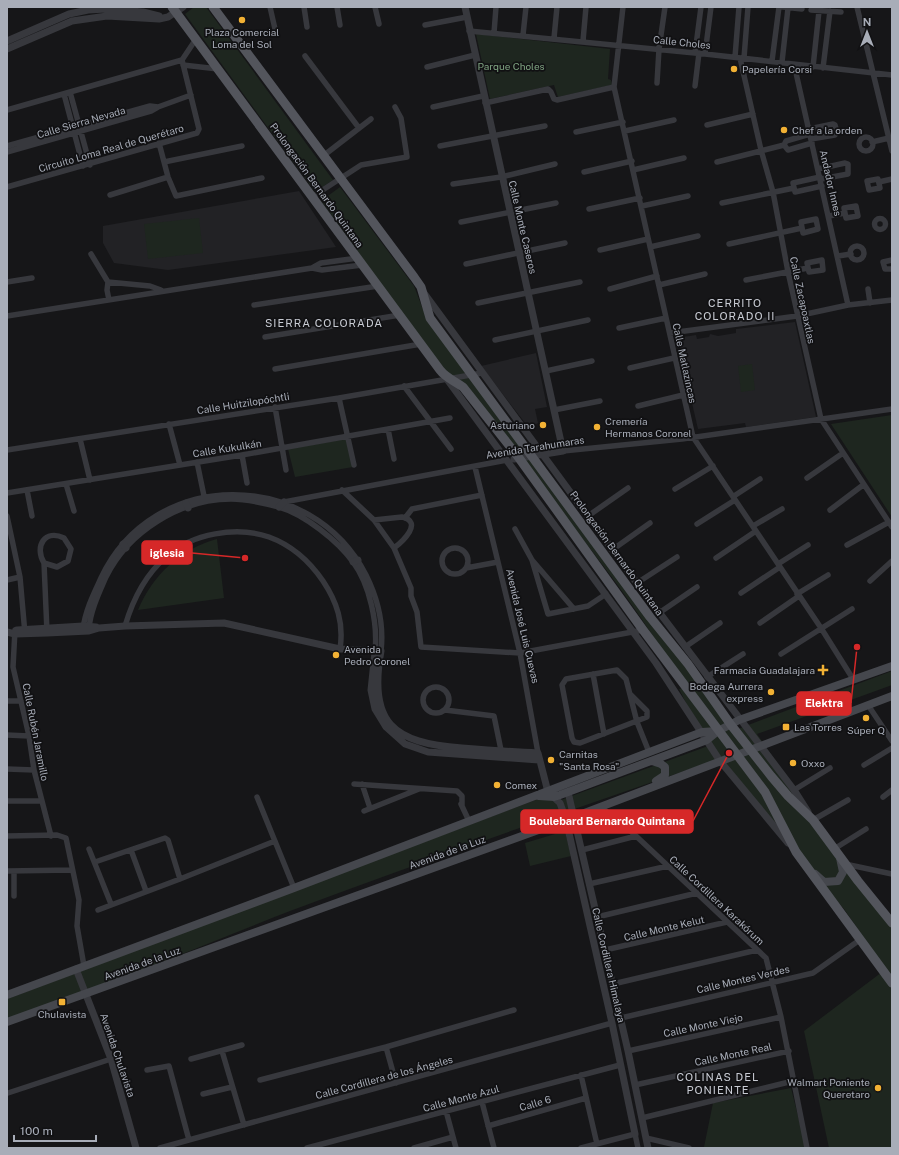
<svg xmlns="http://www.w3.org/2000/svg" width="899" height="1155" font-family="'Public Sans',sans-serif">
  <rect width="100%" height="100%" fill="#161618"/>
  <path fill="#222225" d="M299,191L336,247L168,270L114,263L103,243V226Z
    M795,322L816,417L746,427L745,423L698,429L677,338L696,335L697,339L709,337L710,334L718,336L736,333V329Z
    M536,353L547,407L535,409L538,423L529,428L481,366Z"/>
  <path fill="#1e261f" d="M194,7H206L333,180L315,192L185,14Z
    M476,34L610,49L608,79L611,80L612,85L558,97L554,85L490,99Z
    M340,187L414,286L427,320L735,730L892,671V685L757,734L892,928V1148H829L804,1031L886,969L844,909L716,760C574,809 431,858 290,911C196,948 102,987 7,1021V999L538,799L558,801L708,746L679,689L685,688C623,579 536,483 458,386C410,326 366,263 321,201Z
    M199,218L203,253L148,259L144,224Z
    M752,364L755,390L741,392L738,366Z
    M892,415V517L831,424Z
    M346,439L353,467L295,477L288,449Z
    M217,539L224,598L138,610C153,575 180,549 217,539Z
    M565,831L571,856L530,866L525,843Z
    M791,1088L806,1148L704,1147L713,1103Z"/>
  <g fill="none" stroke-linecap="round" stroke-linejoin="round">
    <path stroke="#37383d" stroke-width="5.5" d="M270,7L275,29
      M304,7L307,27
      M337,7L340,25
      M375,7L379,24
      M623,7L614,87L693,437L821,628L853,679
      M783,7L802,9
      M857,7L892,151
      M811,10L841,12
      M425,25L467,17
      M469,31L705,54L892,75
      M494,33L496,7
      M523,35L526,7
      M554,38L557,7
      M583,41L586,7
      M695,53L701,7
      M705,54L711,7
      M305,56L359,128
      M735,57L739,7
      M740,58L761,150L773,192L788,272L821,419L892,527
      M744,58L748,7
      M772,61L779,7
      M782,62L788,8
      M794,64L848,305
      M183,65L218,69
      M427,67L475,55
      M813,67L819,11
      M823,68L830,11
      M657,83L659,49L665,7
      M695,86L699,53
      M70,92L90,165
      M64,94L83,166
      M485,103L548,89L551,92L554,99L557,100L614,87
      M433,107L483,96
      M7,110L182,60L196,39
      M707,125L753,114
      M809,129L833,124L835,125L837,132L835,135L811,139
      M625,131L674,120
      M576,132L623,122
      M810,134L786,141L784,145L788,150L812,143
      M859 144a7 7 0 1 1 14 0a7 7 0 1 1-14 0Z
      M872,142L889,138
      M159,143L168,177L176,196L262,178
      M7,146L150,106L158,107
      M440,146L545,126
      M7,152L151,111L158,107L191,95
      M323,156L371,119
      M164,162L242,146
      M717,162L784,145
      M818,169L845,163L848,164V174L821,179
      M633,170L684,158
      M584,172L632,161
      M820,177L793,183L795,192L822,186
      M878,179L880,188L869,190L867,181Z
      M879,182L892,179
      M453,184L501,177L555,164
      M7,187L197,133L199,129L182,60
      M110,195L168,177
      M312,197L361,165L407,157L401,118L395,107
      M722,203L794,188
      M642,206L688,196
      M856,206L858,216L846,218L844,208Z
      M589,209L640,198
      M829,216L845,213
      M874.5 224a5.5 5.5 0 1 1 11 0a5.5 5.5 0 1 1-11 0Z
      M816,219L818,229L803,233L801,222Z
      M461,222L556,203
      M729,244L802,228
      M850 253a7 7 0 1 1 14 0a7 7 0 1 1-14 0Z
      M650,247L698,236
      M600,250L648,239
      M91,254L108,282L107,290L109,300
      M838,256L851,254
      M822,260L823,270L809,272L807,263Z
      M892,260L883,262L885,269H892
      M466,264L565,243
      M312,268L322,270L362,265
      M746,280L808,268
      M7,282L32,278
      M108,282L150,286L161,290
      M659,285L705,274
      M610,289L657,276
      M868,289L870,303
      M478,303L580,282
      M254,305L378,286
      M7,316L312,268L321,263L358,258
      M619,328L666,318
      M670,333L797,316L848,305L892,300
      M265,337L400,315
      M495,340L588,320
      M630,368L674,358
      M275,369L421,344
      M546,371L592,361
      M404,386L451,449
      M339,398L354,465
      M638,406L683,395
      M275,407L286,470
      M554,410L600,401
      M169,424L180,465
      M388,429L394,459
      M80,439L90,480
      M7,450L339,398L482,373
      M563,451L682,439L892,409
      M242,455L247,483
      M197,462L204,496
      M475,467L520,653L538,753
      M807,478L843,453
      M66,484L74,511
      M675,489L713,466
      M27,490L32,516
      M342,490L374,520L394,548L411,588V596L417,612L421,647L520,653L643,630
      M7,493L242,455L450,418
      M734,496L760,479
      M284,502L507,460
      M830,510L863,485
      M7,516L20,577L25,634
      M588,516L628,488
      M405,518L412,509L482,495
      M374,520L402,517C424,522 402,542 394,548
      M697,524L735,500
      M753,526L782,509
      M515,529L532,560L574,609
      M847,545L889,522
      M442 561a13 13 0 1 1 26 0a13 13 0 1 1-26 0Z
      M612,550L650,523
      M716,558L756,531
      M532,560L548,614L588,606L606,594
      M44,563L57,567L68,561L71,549L64,538C45,529 34,546 44,563L47,632
      M778,564L808,545
      M466,568L498,562
      M7,580L20,577
      M870,581L892,561
      M637,583L677,557
      M741,593L780,567
      M797,594L828,575
      M659,613L697,587
      M760,623L799,596
      M125,626C133,599 145,575 166,557C192,533 237,526 269,537C291,545 310,562 323,581C337,602 344,623 340,649
      M83,629C85,611 94,593 101,578C153,467 311,468 366,575C378,599 384,625 381,651
      M89,629C90,612 99,593 106,577C128,532 180,499 231,499C245,499 264,503 279,507C304,514 338,541 353,562C370,585 378,624 375,652
      M15,630L13,667L29,736L34,770L51,836
      M685,647L720,623
      M781,654L852,609
      M593,674L604,734
      M707,677L743,654
      M423 700a13 13 0 1 1 26 0a13 13 0 1 1-26 0Z
      M630,694L647,711V717L580,743L574,742L572,738L562,685L566,679L617,670L626,679L637,722L649,752
      M7,701H21
      M868,705L892,741
      M445,710L494,716L502,755
      M7,735L29,736
      M864,765L892,748
      M7,769L34,770
      M354,784L457,791L462,796V806
      M362,784L370,808
      M794,790L830,768
      M257,797L294,888
      M883,797L892,790
      M7,801H41
      M461,804L469,821
      M601,807L636,836L766,958L781,1017L807,1148
      M364,811L419,789
      M813,820L848,800
      M7,836L57,835L66,838L79,900L77,926L84,966
      M89,849L111,904
      M834,849L866,829
      M131,850L146,891
      M582,850L636,836
      M95,862L165,838L168,840L180,879
      M845,864L892,874
      M7,871L72,870
      M589,884L668,866
      M14,896V871
      M98,910L180,879L275,841
      M597,917L697,893
      M605,950L727,922
      M613,984L757,950
      M621,1018L813,973L861,939
      M386,1047L396,1083
      M222,1051L244,1125
      M628,1051L781,1017
      M191,1059L242,1045
      M147,1070L169,1066L189,1140
      M581,1075L597,1144
      M260,1080L386,1047L514,1010
      M635,1085L789,1051
      M8,1093L111,1059
      M203,1094L232,1087
      M482,1102L494,1148
      M446,1111L456,1148
      M642,1118L793,1081
      M488,1126L586,1098
      M646,1138L689,1148
      M160,1148L612,1023
      M307,1148L620,1065
      M414,1148L453,1137
      M581,1148L635,1134L638,1148"/>
    <path stroke="#37383d" stroke-width="7" d="M465,7L563,451L514,459
      M7,41L69,14L88,10L106,9L143,12L159,16
      M7,49L72,21L107,16L159,19L168,17L183,7
      M424,293L637,583L794,790L808,812
      M446,378L656,663L720,761L788,843
      M186,503L188,508
      M279,507L284,502
      M123,544L126,548
      M353,562L358,560
      M17,630L83,626L96,627
      M7,632L15,634L47,633L89,631L99,628L125,626L224,623L340,649L381,651C368,723 393,743 462,748C487,750 513,752 538,753L548,792L560,803L566,820L612,1023L635,1134
      M375,652L371,690L375,709L386,727L405,744L428,752L539,760
      M568,792L628,1051L648,1148
      M76,969L111,1059L136,1148"/>
    <path stroke="#45474d" stroke-width="8" d="M652,761L661,764L665,767V775L656,781
      M539,796L554,797L560,795L707,740L718,731L739,720L892,666
      M815,874L824,882L838,881L843,872L840,858
      M7,995L294,888L702,732L718,731
      M7,1022L566,820L892,696"/>
    <path stroke="#53555c" stroke-width="9" d="M172,7L440,370C446,378 455,381 463,387L519,458L643,630L765,792L796,852L892,983
      M213,7L414,277L421,287L430,318L650,617L688,664L731,725L771,776L788,796L813,820L858,881L892,923"/>
  </g>
  <g fill="#f2b134" stroke="#111113" stroke-width="1.5">
    <circle cx="242" cy="20" r="4"/>
    <circle cx="734" cy="69" r="4"/>
    <circle cx="784" cy="130" r="4"/>
    <circle cx="543" cy="425" r="4"/>
    <circle cx="597" cy="427" r="4"/>
    <circle cx="336" cy="655" r="4"/>
    <path d="M821 664h4v4h4v4h-4v4h-4v-4h-4v-4h4z"/>
    <circle cx="771" cy="692" r="4"/>
    <circle cx="866" cy="718" r="4"/>
    <rect x="782" y="723" width="8" height="8" rx="2"/>
    <circle cx="551" cy="760" r="4"/>
    <circle cx="793" cy="763" r="4"/>
    <circle cx="497" cy="785" r="4"/>
    <rect x="58" y="998" width="8" height="8" rx="2"/>
    <circle cx="878" cy="1088" r="4"/>
  </g>
  <g text-anchor="middle" stroke-width="3.5" stroke-linejoin="round" paint-order="stroke">
    <g font-size="10" fill="#a8adb8" stroke="#111113" text-anchor="start">
      <text x="242" y="36" text-anchor="middle">Plaza Comercial<tspan x="242" dy="12">Loma del Sol</tspan></text>
      <text x="742" y="73">Papelería Corsi</text>
      <text x="792" y="134">Chef a la orden</text>
      <text x="605" y="425">Cremería<tspan x="605" dy="12">Hermanos Coronel</tspan></text>
      <text x="535" y="429" text-anchor="end">Asturiano</text>
      <text x="344" y="653">Avenida<tspan x="344" dy="12">Pedro Coronel</tspan></text>
      <text x="815" y="674" text-anchor="end">Farmacia Guadalajara</text>
      <text x="763" y="690" text-anchor="end">Bodega Aurrera<tspan x="763" dy="12">express</tspan></text>
      <text x="794" y="731">Las Torres</text>
      <text x="866" y="734" text-anchor="middle">Súper Q</text>
      <text x="559" y="758">Carnitas<tspan x="559" dy="12">"Santa Rosa"</tspan></text>
      <text x="801" y="767">Oxxo</text>
      <text x="505" y="789">Comex</text>
      <text x="62" y="1018" text-anchor="middle">Chulavista</text>
      <text x="870" y="1086" text-anchor="end">Walmart Poniente<tspan x="870" dy="12">Queretaro</tspan></text>
    </g>
    <g font-size="10" fill="#a8adb8" stroke="#111113">
      <text transform="translate(682 42) rotate(6)" y="4">Calle Choles</text>
      <text transform="translate(81 122) rotate(-16)" y="4">Calle Sierra Nevada</text>
      <text transform="translate(111 148) rotate(-16)" y="4">Circuito Loma Real de Querétaro</text>
      <text transform="translate(831 183) rotate(77)" y="4">Andador Innes</text>
      <text transform="translate(317 185) rotate(54)" y="4">Prolongación Bernardo Quintana</text>
      <text transform="translate(523 227) rotate(77)" y="4">Calle Monte Caseros</text>
      <text transform="translate(803 300) rotate(78)" y="4">Calle Zacapoaxtlas</text>
      <text transform="translate(685 363) rotate(78)" y="4">Calle Matlazincas</text>
      <text transform="translate(243 403) rotate(-9)" y="4">Calle Huitzilopóchtli</text>
      <text transform="translate(535 447) rotate(-9)" y="4">Avenida Tarahumaras</text>
      <text transform="translate(227 448) rotate(-9)" y="4">Calle Kukulkán</text>
      <text transform="translate(617 553) rotate(54)" y="4">Prolongación Bernardo Quintana</text>
      <text transform="translate(523 626) rotate(77)" y="4">Avenida José Luis Cuevas</text>
      <text transform="translate(36 732) rotate(79)" y="4">Calle Rubén Jaramillo</text>
      <text transform="translate(447 852) rotate(-20)" y="4">Avenida de la Luz</text>
      <text transform="translate(717 900) rotate(43)" y="4">Calle Cordillera Karakórum</text>
      <text transform="translate(664 928) rotate(-13)" y="4">Calle Monte Kelut</text>
      <text transform="translate(142 963) rotate(-20)" y="4">Avenida de la Luz</text>
      <text transform="translate(609 965) rotate(77)" y="4">Calle Cordillera Himalaya</text>
      <text transform="translate(743 979) rotate(-13)" y="4">Calle Montes Verdes</text>
      <text transform="translate(703 1025) rotate(-12)" y="4">Calle Monte Viejo</text>
      <text transform="translate(733 1054) rotate(-12)" y="4">Calle Monte Real</text>
      <text transform="translate(118 1055) rotate(71)" y="4">Avenida Chulavista</text>
      <text transform="translate(384 1077) rotate(-15)" y="4">Calle Cordillera de los Ángeles</text>
      <text transform="translate(461 1098) rotate(-15)" y="4">Calle Monte Azul</text>
      <text transform="translate(535 1103) rotate(-16)" y="4">Calle 6</text>
    </g>
    <g font-size="10" fill="#7fa381" stroke="#111113">
      <text x="511" y="70">Parque Choles</text>
    </g>
    <g font-size="11" letter-spacing="1" fill="#c9ccd4" stroke="#111113">
      <text x="735" y="307">CERRITO<tspan x="735" dy="13">COLORADO II</tspan></text>
      <text x="324" y="327">SIERRA COLORADA</text>
      <text x="718" y="1081">COLINAS DEL<tspan x="718" dy="13">PONIENTE</tspan></text>
    </g>
  </g>
  <path fill="none" stroke="#d62828" stroke-width="1.5" d="M245 558L192 553M857 647L851 703M729 753L693 821"/>
  <g fill="#d62828" stroke="#111113" stroke-width="1.5">
    <circle cx="245" cy="558" r="4"/>
    <circle cx="857" cy="647" r="4"/>
    <circle cx="729" cy="753" r="4"/>
  </g>
  <g fill="#d62828" stroke="#d62828" stroke-width="1.5">
    <rect x="142" y="541" width="50" height="23" rx="4"/>
    <rect x="797" y="692" width="54" height="23" rx="4"/>
    <rect x="521" y="810" width="172" height="23" rx="4"/>
  </g>
  <g font-size="11" text-anchor="middle" font-weight="bold" fill="#fff">
    <text x="167" y="557">iglesia</text>
    <text x="824" y="707">Elektra</text>
    <text x="607" y="825">Boulebard Bernardo Quintana</text>
  </g>
  <rect width="899" height="1155" fill="none" stroke="#a8adb8" stroke-width="16"/>
  <g transform="translate(867 32)" stroke="#111113" stroke-width="3" paint-order="stroke">
  <path d="M0-3L7 15L0 10L-7 15Z" fill="#a8adb8"/>
  <text y="-6" font-size="11" font-weight="bold" text-anchor="middle" fill="#a8adb8">N</text>
  </g>
  <path d="M14 1135v6h82v-6" fill="none" stroke="#a8adb8" stroke-width="2"/>
  <text x="20" y="1135" font-size="12" fill="#a8adb8" stroke="#111113" stroke-width="3" paint-order="stroke">100 m</text>
</svg>
